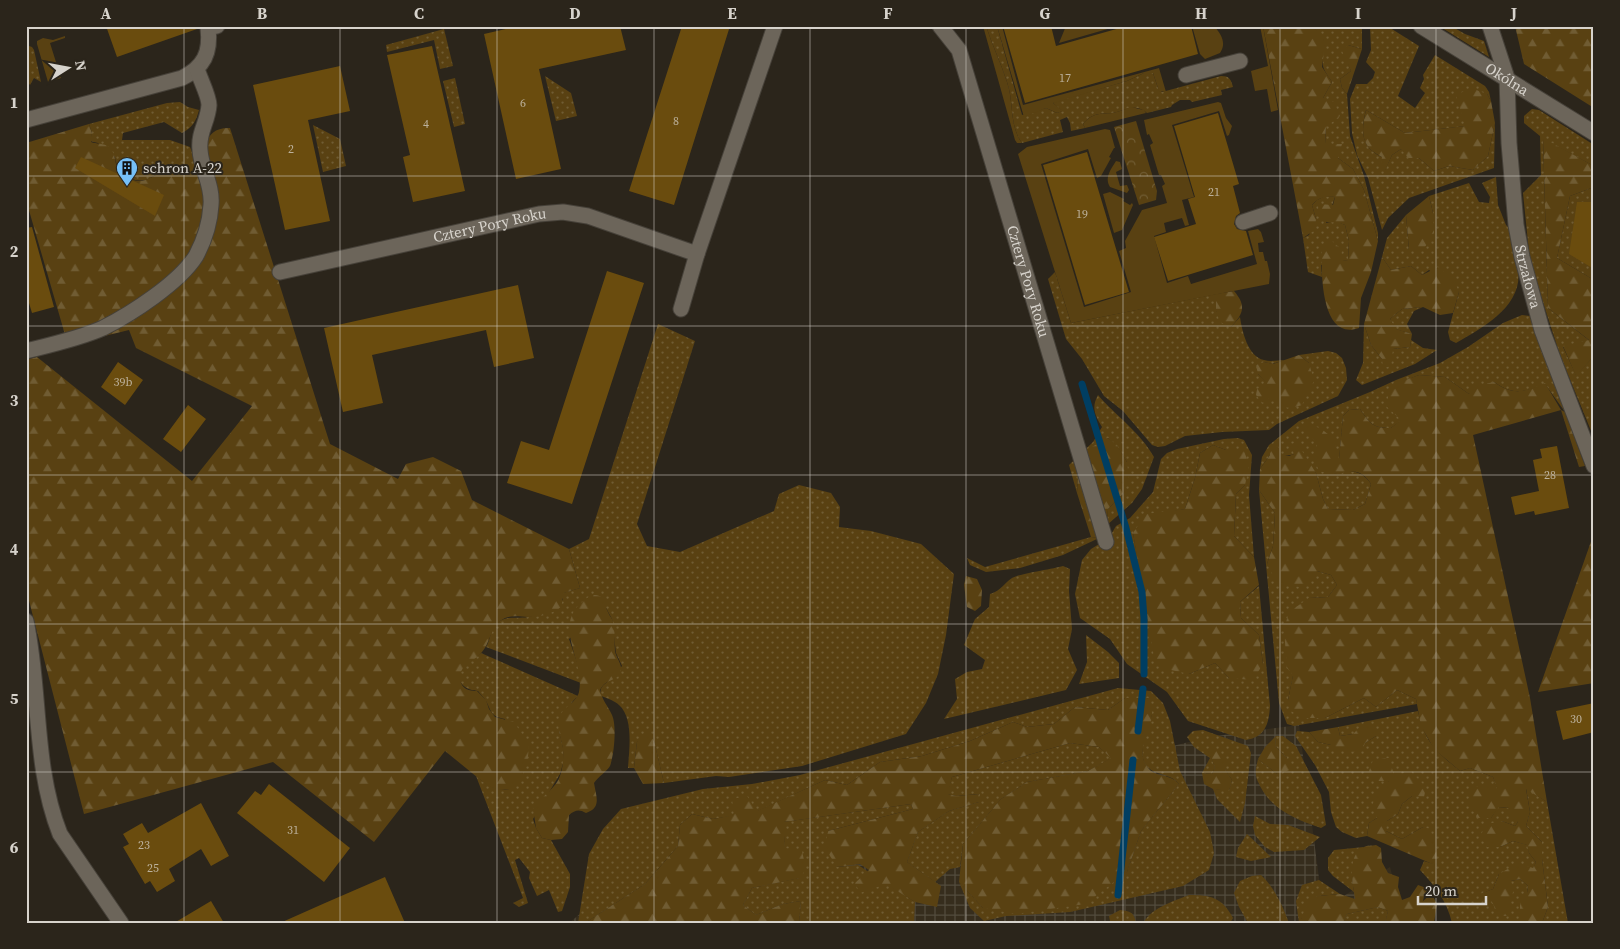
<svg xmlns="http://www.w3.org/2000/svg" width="1620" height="949" font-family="'Source Serif 4',serif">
  <defs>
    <pattern id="industrial-grid" width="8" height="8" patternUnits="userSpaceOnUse" patternTransform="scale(1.25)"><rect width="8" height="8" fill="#362d1d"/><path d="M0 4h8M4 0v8" fill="none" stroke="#524b3d"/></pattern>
    <pattern id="grass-dots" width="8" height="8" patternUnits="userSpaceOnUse" patternTransform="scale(1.25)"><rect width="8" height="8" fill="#594112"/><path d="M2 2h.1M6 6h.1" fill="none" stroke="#705c33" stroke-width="1.8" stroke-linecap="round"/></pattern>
    <pattern id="forest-firs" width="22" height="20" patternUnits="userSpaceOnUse" patternTransform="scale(1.25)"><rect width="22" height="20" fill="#594112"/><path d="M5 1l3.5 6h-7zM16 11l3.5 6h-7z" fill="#705c33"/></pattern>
    <pattern id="park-crowns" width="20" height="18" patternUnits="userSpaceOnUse" patternTransform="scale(1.25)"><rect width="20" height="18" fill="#594112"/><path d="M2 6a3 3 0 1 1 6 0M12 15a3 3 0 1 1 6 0" fill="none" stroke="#705c33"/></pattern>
  </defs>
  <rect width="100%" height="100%" fill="#2b251b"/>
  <path fill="url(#industrial-grid)" d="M1299,725L1323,909L1390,867L1404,923H569L616,884L1209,737Z"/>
  <path fill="url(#grass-dots)" d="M986,26H997L1022,115L1046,108L1057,113L1062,111L1053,103L1056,101L1127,81L1144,73H1153L1158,88L1162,92L1221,76C1229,76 1231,79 1233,87L1221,90L1222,95L1192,102L1190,100H1180L1172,105L1171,107L1147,113C1135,102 1125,111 1112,113C1099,114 1092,113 1083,124L1085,128L1071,131L1070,123L1067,117L1060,120L1063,132L1022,143C1009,126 1014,101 1007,82C1001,63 992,45 986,26Z
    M1311,26H1362V49L1348,45V63L1351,71L1340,79L1342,88L1347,94L1350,136L1364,176L1378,233V241L1364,190L1353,169L1338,158L1325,144L1326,127L1323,98L1332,82C1329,77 1323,70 1323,65C1321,44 1332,43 1311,26Z
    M1370,26H1387L1419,46L1398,96L1415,108L1425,93L1420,88L1424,79L1423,75L1435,55L1485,86L1489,92L1491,101L1487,94L1466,126L1405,133L1366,110C1361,130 1360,147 1382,157L1385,170L1392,155L1401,149L1419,158L1434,171L1449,166L1473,170L1488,156L1495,123L1494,168L1409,198L1388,218L1382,230L1368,178L1357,155L1352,133L1350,99L1356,84H1367L1373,78L1375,72L1366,62L1371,50Z
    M1439,26H1451L1465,34L1484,41L1489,57Z
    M444,29L453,66L440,69L434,40L387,52L386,45Z
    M29,46L32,47L34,50L41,82L34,78L30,85L26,80V47Z
    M545,76L571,93L577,116L556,121Z
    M455,78L465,124L454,127L443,81Z
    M180,102L188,107L199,110C196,121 193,127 182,133L164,122L123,133L122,140H170L190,147L202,176C189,174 176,171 163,172C156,173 151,179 145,180C130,183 116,171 115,157L98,143L90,141L92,133L89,124L167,103Z
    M1532,109L1539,110L1594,145V166L1543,139L1548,308L1590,341L1563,347L1576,375L1594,356V400L1591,402L1594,411V438L1560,355L1530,262L1523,193L1541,175L1540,136L1524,123V116Z
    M313,125L340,139L346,166L323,172Z
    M1496,177L1498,205L1506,225L1508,227C1512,241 1517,255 1518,268C1524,306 1483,327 1456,343L1450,340L1448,332L1459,292L1429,270L1422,275L1411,266L1391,270L1382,257L1387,238L1406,215L1409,250L1433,213L1429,196L1469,183L1479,202L1489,203L1490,197L1482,183Z
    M1594,187V280L1557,258L1570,196Z
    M1325,196L1335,197L1326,223L1336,221L1345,225L1349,241L1348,260L1321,265L1322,277L1308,272L1303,238L1309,235L1316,219L1312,205L1317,200Z
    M1055,272L1071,323L1216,294V311L1231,327L1240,317C1242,331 1248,357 1264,360C1271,362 1278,360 1285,360L1272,364L1264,362L1258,374L1269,385L1256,395L1309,363L1299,355L1328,351L1336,353L1342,358L1346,368L1347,380L1338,396L1277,424L1269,430L1222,432L1185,436L1165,446L1158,447L1152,445L1123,411L1104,396L1082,359L1066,339L1048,279Z
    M1423,307L1414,311L1407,324L1412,334L1395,329L1390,319L1402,309Z
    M1522,315L1530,316L1565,412L1545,384C1524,392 1514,396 1494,382L1469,394L1445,377L1419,375L1391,386L1402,420L1391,428C1373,428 1370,424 1360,409L1349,410L1343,416L1339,460L1316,442V450L1332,474C1349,471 1360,468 1371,484L1365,504L1353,510L1328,509L1323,499L1316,473L1294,454C1287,457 1278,454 1270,455L1260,469L1262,457L1269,445L1299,421L1370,392L1396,380L1440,363L1468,347L1503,323Z
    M658,324L695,341L637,524L647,546L680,552L774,511L779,494L799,485L831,493L840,507L839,527L871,531L921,544L954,574L946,635L938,674L926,703L906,734L802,766L729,777L716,776L664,783L653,737L637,742L634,768H628C629,751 634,718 619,705C615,701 607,698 601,696C599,686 604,685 611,679C615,676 618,670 622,666L616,653L612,619L606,608L569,639L579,668L581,683L486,647C491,639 490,629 497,623C507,615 516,619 528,617C537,616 554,604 563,600V593L580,588L569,549L589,539Z
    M1364,324L1371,345L1382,359L1393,349L1410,347L1411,340L1423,348L1437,350L1415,364L1362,385L1356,380L1363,363Z
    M1098,395C1116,416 1140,432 1154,457L1142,489L1132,503L1107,525L1108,509L1124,493L1127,462L1117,446L1108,438L1078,475L1077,493L1069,465L1093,442L1102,427C1095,415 1091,408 1098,395Z
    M1238,438L1244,440L1252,455L1249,495L1254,557L1234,536L1236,494L1245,485L1244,450H1226L1213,445L1200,453L1195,478L1185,509L1169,512L1133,533L1138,560L1189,674L1215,663L1229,678L1263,664L1259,635L1241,618L1240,602L1259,586L1270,706C1269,724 1265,737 1246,740L1188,721L1167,692L1127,664L1110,639L1080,618L1075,594L1082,560L1091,549L1109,538L1116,526L1130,518L1153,492L1161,459L1167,453L1177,449L1224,439Z
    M1259,490L1275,513L1273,546L1267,564L1317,571L1331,575L1337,585L1328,597L1309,598L1288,700L1325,718L1364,698L1376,707L1397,690L1416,699L1417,704L1294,726L1287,724L1279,703Z
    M1091,537L1099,538L1063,555L1020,568L986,572L970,565L967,558L985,567Z
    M1063,566L1070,569L1069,591L1072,629L1068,649L1077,670L1066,690L944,719L957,699L955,679L967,672L982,669L985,660L964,645L975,619L989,607L990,594C1002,590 1003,584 1012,578C1018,574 1053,569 1063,566Z
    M1086,635L1108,652L1119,663V678L1079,684L1087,662Z
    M481,653L578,696L572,702L559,730L563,748L564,760L560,774L533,819L536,828L542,838L551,840L570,874V887L562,911L558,912L549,890L537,896L529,878L530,872L519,858L515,860L528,903L519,907L513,903L523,898L476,776C487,785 495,791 510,789L505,719C490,716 492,712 486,701C484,697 480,694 478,691C466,691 452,680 462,668C467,662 476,658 481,653Z
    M1118,688L1151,691L1163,703L1170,721L1180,771L1210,832L1214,853L1209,870L1183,886L1070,912L1006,916L984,921L970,908L959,882L983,908L1127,872L1141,831L1179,784C1174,777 1166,776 1158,773C1131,765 1146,734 1152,715L1125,698L1108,710L1075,707L1054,724L1027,727L1013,722L970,741L922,756L880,762L847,785L825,780L756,812L713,819L692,814L680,825L678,846L645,884L585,923H578L589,854L603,829L621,809L703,789L752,784L800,775Z
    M1418,711C1425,743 1436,751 1460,771L1470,768L1493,777L1498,790L1491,818L1498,807L1509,808L1518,822L1515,826L1502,821L1500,847L1513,841L1528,845L1529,853L1536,862L1533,869L1499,874L1493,889L1483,893L1484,900L1511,881L1520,879L1528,886L1527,893V923H1452C1447,901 1435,886 1420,870L1424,861L1437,865L1423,827L1402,839L1386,831L1384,823L1398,814L1402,804L1412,796L1389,781L1377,818L1369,823L1367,836L1356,838L1342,832L1336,827L1331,812L1329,792L1315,765L1295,736L1297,731L1309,732L1318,742L1331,745L1365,743L1376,736L1353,734L1340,736L1338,727Z
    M1203,730L1248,746L1251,753L1245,803L1240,822L1217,799L1213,789L1229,790L1232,780L1225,769L1224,758L1208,750L1215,767L1212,774L1202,773L1210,758L1194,747L1187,737L1193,731Z
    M1276,736H1283L1296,746L1321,795L1326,825L1321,828C1297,820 1272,810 1260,786C1259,783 1256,779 1256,775C1255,770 1257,764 1258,759L1277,774L1287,758L1275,746Z
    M1070,743L1099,747L1112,758L1088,771L1027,782L1001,799L963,844L960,867L950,869L935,882L907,862L918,832L949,811L979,802V794L956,796L947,794L952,777Z
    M1526,788L1547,802L1568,923H1542L1548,907L1542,859V842L1526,826L1530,812Z
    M911,804L913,809L828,831L837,867L858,865L915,902L914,923H799L801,901L783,904L756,915L743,905L752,888L799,878L785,848L783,822Z
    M1255,816L1270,824L1288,825L1320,837L1304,850L1274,852L1265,847L1255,835L1253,826Z
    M1247,834L1271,857L1251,861L1236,857L1238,848Z
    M1364,847C1353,856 1351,879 1354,892L1333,876L1328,870V858L1334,850Z
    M1261,875C1274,887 1283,906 1289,923H1248L1239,907L1234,893L1240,881L1252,876Z
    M1319,880L1340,894L1318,896L1301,919V923H1299L1296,901L1302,885Z
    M1189,895C1210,895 1222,897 1233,918L1230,923H1143C1153,907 1172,902 1189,895Z
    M1378,907L1388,911L1385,923H1343L1347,914Z
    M1120,910C1130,911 1134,912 1136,923H1113L1110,921L1109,916Z"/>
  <path fill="url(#forest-firs)" d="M1263,26H1311L1322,34L1325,44L1322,67L1332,82L1323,98L1334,102L1340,116L1326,127L1325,144H1342L1338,158L1353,169L1364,190L1378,241L1371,272L1361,298L1359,328C1320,342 1321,270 1322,247L1331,240L1342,250L1340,261L1348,260L1349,241L1345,225C1334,220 1329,225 1319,219L1318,204L1333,205L1335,197C1325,196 1319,197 1312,205L1316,219L1315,230L1303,238Z
    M1515,26H1594V108L1524,64Z
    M1348,45L1362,49L1347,94L1342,88L1340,79L1351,71L1342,51Z
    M1471,88L1487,94L1491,101L1495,123L1488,156L1473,170L1449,166L1434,171L1419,158H1408L1401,149L1392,155L1385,171L1380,169L1382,157C1360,147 1361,131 1366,110L1405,133L1465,126L1456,95Z
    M89,124L92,133L91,142C96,144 104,143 109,147C120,157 109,171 133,180C145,184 153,175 163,172C176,169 189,174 202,176C205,154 201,127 230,128L330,444L398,479L406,464L433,457L461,471L472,500L569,549L580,588L564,593L561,607C552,614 540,617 528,617C521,617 513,615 505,618C490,625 492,640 482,652C474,662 458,665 460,680C462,689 469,691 477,691L486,700L489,709L495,717L514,722L524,737L529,747L527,765L522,776L510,789L499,790L488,786L445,751L374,842L273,762L84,814L26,589V360L37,357L192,481L252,406L136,348L129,330L68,345L26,200V143Z
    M1543,138L1594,166V187L1570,196L1557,258L1594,280V356L1576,376L1563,346L1589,340L1548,308Z
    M1429,196L1433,213L1434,233L1423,250H1409L1406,215Z
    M1382,257L1391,270L1411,266L1422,275L1438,267L1454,280L1459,292L1453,313L1440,315L1423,307L1402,309L1390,319L1396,329L1412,334L1410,347L1393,349L1391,366L1383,368L1382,359L1371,345L1364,324Z
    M1234,291C1247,306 1243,314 1231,327L1220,322L1216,311V294Z
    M1299,355L1309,363L1314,381L1302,405C1286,410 1283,409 1272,396L1263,403L1256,395L1257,389L1268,385L1258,374L1256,365L1264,362L1273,364Z
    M1419,375L1445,377L1469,394L1475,386L1494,382C1514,396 1524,392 1545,383L1561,410L1565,412L1585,466L1579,467L1561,410L1473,435L1530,698L1547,802L1526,789L1530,812L1526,826L1542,842V859L1548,907L1542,923H1527L1520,915V895L1527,893L1528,886L1520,879L1511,881L1513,892L1508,916H1497L1493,903L1484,900L1482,893L1493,889L1499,874L1518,863L1533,868L1536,862L1529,853L1527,845L1513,841L1500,847H1487L1480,836L1487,824L1502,821L1515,826L1518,822L1511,818L1509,808L1499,807L1491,818H1477L1468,801L1472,788L1485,784L1497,789L1493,777L1470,768L1460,771L1434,749L1421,726L1416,699L1397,690L1376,707L1364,698L1325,718H1301L1290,710L1288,700L1293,675L1287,668L1284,629L1289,612L1309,598L1328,597L1337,585L1331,575L1317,571L1309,585L1300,587L1277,583L1267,564L1273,546L1275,513L1259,490L1260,469L1270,455V447L1278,446L1281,454L1289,456L1294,454L1290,444L1297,443L1316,473L1323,499L1328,509L1353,510L1365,504L1371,484C1358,464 1348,475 1331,474C1327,473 1323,472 1319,471L1313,456L1316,450V442L1302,429L1306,424L1320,428L1333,438L1339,459L1343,416L1349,410L1360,409C1370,424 1373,428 1391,428L1401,420L1386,406L1391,385Z
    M1108,438L1117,445L1127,462L1129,479L1124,493L1108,509L1107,525L1099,538L1091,537L1077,493L1078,475L1090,448Z
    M1213,445L1226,450H1244L1249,466L1245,485L1236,494L1234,536L1254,557L1259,585L1240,602L1241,618L1259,635L1263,664L1253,680L1229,678L1215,663L1189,674L1162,668L1154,657L1133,533L1146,514L1185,509L1195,478L1200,453Z
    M1594,533V683L1538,692Z
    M966,576L977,579L982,590L981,606L975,611L967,607L964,585Z
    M592,595C607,595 603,602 608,612C609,615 611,617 612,619C616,629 614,641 615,651C616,658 624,666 620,673C616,682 606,678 600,690C602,700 608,706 612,715C617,726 614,755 610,766C607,771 598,777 594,783C596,796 602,808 586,813C579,809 575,810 569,815L568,832L562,839L551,840L542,838L536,828L533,808C540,798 547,795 554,786C562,778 564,761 563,750C562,740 557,730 559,720C561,707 576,704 579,692C586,658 546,621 592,595Z
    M1125,698H1150C1150,703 1152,709 1152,714C1152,733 1133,751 1149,769C1156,777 1171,774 1179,784L1141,831L1127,872L1085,904L1016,914L983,908L959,882L963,844L1001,799L1027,782L1088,771L1111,758L1099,747L1070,743L952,777L948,794L956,796L980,794L979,802L949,811L918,832L907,862L941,886L937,907L915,902L886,884L860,893L855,883L869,870L860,864L837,867L825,848L828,831L913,809L911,804L784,822L785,848L802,851L806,869L800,878L752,888L743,905L756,915L783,904L801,901L799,923H585L645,884L678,846L680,825L692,814L713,819L734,815L732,799L747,796L757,811L825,780L847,785L880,762L922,756L970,741L1013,722L1027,727L1054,724L1075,707L1108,710Z
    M1362,725L1375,727L1376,736L1365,743L1363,748L1354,752L1347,749L1337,752L1331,745L1318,742L1309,732L1338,727L1340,736L1353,734Z
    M649,733L653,736L664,783L643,784L634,768L637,742Z
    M1276,736L1275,746L1287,758L1290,770L1277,774L1258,759L1265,747Z
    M1213,748L1225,758V769L1232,780L1229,791L1213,789L1204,784L1202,773L1212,774L1215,767L1207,749Z
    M1389,758L1394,775L1411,772L1426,787L1424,797L1412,796L1402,804L1398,814L1387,821L1386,831L1402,839L1423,827L1430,829L1436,847L1437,866L1367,836L1369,823L1377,818L1372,806L1376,795L1389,781H1377L1368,774L1373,760Z
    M1376,845L1381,848L1382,862L1388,873L1399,877L1398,887L1402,900L1410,897L1418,885L1429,889L1437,904L1434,923H1385L1388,911L1378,907L1347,914L1343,923H1301V919L1308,902L1318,896L1340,894L1355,899C1353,885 1346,855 1364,847C1367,845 1372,846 1376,845Z"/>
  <path fill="url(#park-crowns)" d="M1136,121L1157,191L1156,200L1139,205L1114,127Z"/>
  <path fill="#594112" d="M983,26H986C992,45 1001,63 1007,82C1014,101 1009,126 1022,143H1017L1015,140Z
    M997,26H1002L1023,105L1159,68L1166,92L1159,91L1153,73H1144L1127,81L1053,103L1063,111L1057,113L1046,108L1024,117Z
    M1066,26H1111V28L1059,43Z
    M1192,26H1214C1221,34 1227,43 1220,53L1205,59L1200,54Z
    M1260,26H1263L1278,110L1271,112L1267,89L1255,91L1251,71L1268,66Z
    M65,36V38L50,43L61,78L48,82L37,44V41L43,38L53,40Z
    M1218,102L1221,103L1226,118L1232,126L1229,135L1227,136L1219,111L1172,125L1194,197L1182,200L1189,225L1185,226L1182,218L1164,223L1166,232L1154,236L1167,283L1188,276L1191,284L1257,264L1248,231L1258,229L1261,232L1264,242L1258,243L1259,252H1263L1265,261H1267L1270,274L1269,284L1071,323L1018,154L1027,147L1105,129L1110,130L1115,148H1114L1109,157L1111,158L1101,176L1097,178L1088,149L1041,164L1084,307L1131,292L1119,251L1126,248L1125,241L1142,210L1167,203L1162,186L1165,184L1161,175H1159L1150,145L1153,143L1149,134L1147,135L1144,120Z
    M1131,107L1144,110L1146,113L1085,128L1083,124C1092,113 1099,114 1112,113C1118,112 1125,109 1131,107Z
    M1116,161L1120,162L1122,169L1116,172L1120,186L1127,185L1129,190L1127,193L1110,187C1104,178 1111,169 1116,161Z
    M1110,192L1124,199L1123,201L1130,205L1132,203L1133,205L1122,230L1114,233L1103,194Z"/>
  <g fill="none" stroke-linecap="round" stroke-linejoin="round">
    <path stroke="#003e62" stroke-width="7" d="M1082,384L1126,528L1142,592L1144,618V674
      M1138,731L1143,689
      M1118,895L1133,760"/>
  </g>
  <path fill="#6a4c0e" d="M106,26H197V29L117,57Z
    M519,26H620L626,50L539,69L561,169L516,179L484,34Z
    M682,26H730L674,205L629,191Z
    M1003,26H1051L1056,46L1127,26H1191L1198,54L1025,103Z
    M432,46L465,191L413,202L403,157L410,155L387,55Z
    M340,66L350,111L308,120L330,221L285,230L253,85Z
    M1218,113L1239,184L1233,186L1240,213L1236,216L1234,224L1237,229L1246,231L1253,255L1168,281L1154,237L1196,224L1188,199L1195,197L1174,126Z
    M1087,152L1129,292L1085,305L1043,165Z
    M81,157L164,195L155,216L75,168Z
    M1577,202H1594V269L1569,254Z
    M32,227L54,307L32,313L26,293V228Z
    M607,271L644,283L572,504L507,483L521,441L549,450Z
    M518,285L534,358L494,367L486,330L372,355L383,403L343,412L324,328Z
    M118,362L143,380L125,405L101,387Z
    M188,405L206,419L181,452L163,439Z
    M1557,446L1569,508L1535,515L1534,511L1515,515L1511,497L1539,491L1533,460L1542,458L1540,449Z
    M1594,703V732L1563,740L1556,711Z
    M269,784L350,848L324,882L237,813L255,791L261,795Z
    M201,803L229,856L211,866L201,849L169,869L175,881L157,892L150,881L145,884L123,847L129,844L123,834L142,823L148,833Z
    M385,877L405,923H280L325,903Z
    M211,901L224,923H174Z"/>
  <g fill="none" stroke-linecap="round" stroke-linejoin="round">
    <g stroke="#464139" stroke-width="17">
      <g id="minor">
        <path id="s1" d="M940,26L959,50L1106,542"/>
        <path id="s2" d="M1421,26L1594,133"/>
        <path id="s3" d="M1490,26L1507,78L1509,143L1516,225L1522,257L1542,330L1594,466"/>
        <path d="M1186,75L1240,61"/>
        <path d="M26,120L182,78C204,67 211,53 208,28L217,26"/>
        <path d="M1243,222L1270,213"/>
        <path id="s4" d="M280,272L539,214L563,212L588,216L697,254"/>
        <path d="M681,309L697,254L775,26"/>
        <path d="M26,351C50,345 81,338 103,328C131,314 179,283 196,256C204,241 210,222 211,205C213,185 201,169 200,150C198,132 208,122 209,105C209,96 200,79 197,69"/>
        <path d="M26,621C41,691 33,766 60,834L121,923"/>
      </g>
    </g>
    <use href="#minor" stroke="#6c655a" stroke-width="15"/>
  </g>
  <path fill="none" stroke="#d7d3cc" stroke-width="1" stroke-opacity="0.55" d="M184,26V923M340,26V923M497,26V923M654,26V923M810,26V923M966,26V923M1123,26V923M1280,26V923M1436,26V923M26,176H1594M26,326H1594M26,475H1594M26,624H1594M26,772H1594"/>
  <defs>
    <g id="building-pin" transform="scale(1.125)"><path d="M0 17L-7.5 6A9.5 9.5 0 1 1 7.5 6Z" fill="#76c0f7" stroke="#2b251b"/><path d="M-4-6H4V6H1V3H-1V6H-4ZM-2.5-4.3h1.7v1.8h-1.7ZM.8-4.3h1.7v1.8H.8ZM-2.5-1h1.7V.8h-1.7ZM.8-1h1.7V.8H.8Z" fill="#111"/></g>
  </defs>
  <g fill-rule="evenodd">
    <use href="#building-pin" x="127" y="168"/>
  </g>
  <g text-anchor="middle" stroke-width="4" stroke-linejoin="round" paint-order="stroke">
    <g font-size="12" fill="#bcb19c">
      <text x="1065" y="82">17</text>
      <text x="523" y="107">6</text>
      <text x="676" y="125">8</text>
      <text x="426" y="128">4</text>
      <text x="291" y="153">2</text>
      <text x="1214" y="196">21</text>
      <text x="1082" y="218">19</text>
      <text x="123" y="386">39b</text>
      <text x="1550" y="479">28</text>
      <text x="1576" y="723">30</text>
      <text x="293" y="834">31</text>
      <text x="144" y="849">23</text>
      <text x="153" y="872">25</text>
    </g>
    <g font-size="15" fill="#d7d3cc" stroke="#2b251b">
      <text dy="5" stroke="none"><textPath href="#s2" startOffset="101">Okólna</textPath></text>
      <text dy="5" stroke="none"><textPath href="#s4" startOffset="215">Cztery Pory Roku</textPath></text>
      <text dy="5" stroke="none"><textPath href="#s3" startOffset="255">Strzałowa</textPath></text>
      <text dy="5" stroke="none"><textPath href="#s1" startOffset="272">Cztery Pory Roku</textPath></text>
    </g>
    <g font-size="15" fill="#d7d3cc" stroke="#2b251b" text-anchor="start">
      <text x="143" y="173">schron A-22</text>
    </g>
  </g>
  <rect width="1620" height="949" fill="none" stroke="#2b251b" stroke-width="55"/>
  <g transform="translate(68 68) rotate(79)" stroke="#2b251b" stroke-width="4" paint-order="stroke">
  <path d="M0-4L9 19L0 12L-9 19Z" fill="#d7d3cc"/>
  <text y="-8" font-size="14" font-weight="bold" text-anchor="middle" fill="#d7d3cc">N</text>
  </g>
  <path d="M1418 896v8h68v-8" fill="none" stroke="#d7d3cc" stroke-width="2.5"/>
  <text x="1425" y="896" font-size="15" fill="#d7d3cc" stroke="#2b251b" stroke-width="4" paint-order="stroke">20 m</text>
  <rect x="28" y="28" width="1564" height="894" fill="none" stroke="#d7d3cc" stroke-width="2"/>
  <g font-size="16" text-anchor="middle" font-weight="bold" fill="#d7d3cc">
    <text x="106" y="19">A</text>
    <text x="262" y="19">B</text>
    <text x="419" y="19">C</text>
    <text x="575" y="19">D</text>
    <text x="732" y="19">E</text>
    <text x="888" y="19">F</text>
    <text x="1045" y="19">G</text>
    <text x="1201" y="19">H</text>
    <text x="1358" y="19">I</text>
    <text x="1514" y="19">J</text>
    <text x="14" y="108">1</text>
    <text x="14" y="257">2</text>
    <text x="14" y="406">3</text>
    <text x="14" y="555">4</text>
    <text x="14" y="704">5</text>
    <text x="14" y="853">6</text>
  </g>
</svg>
